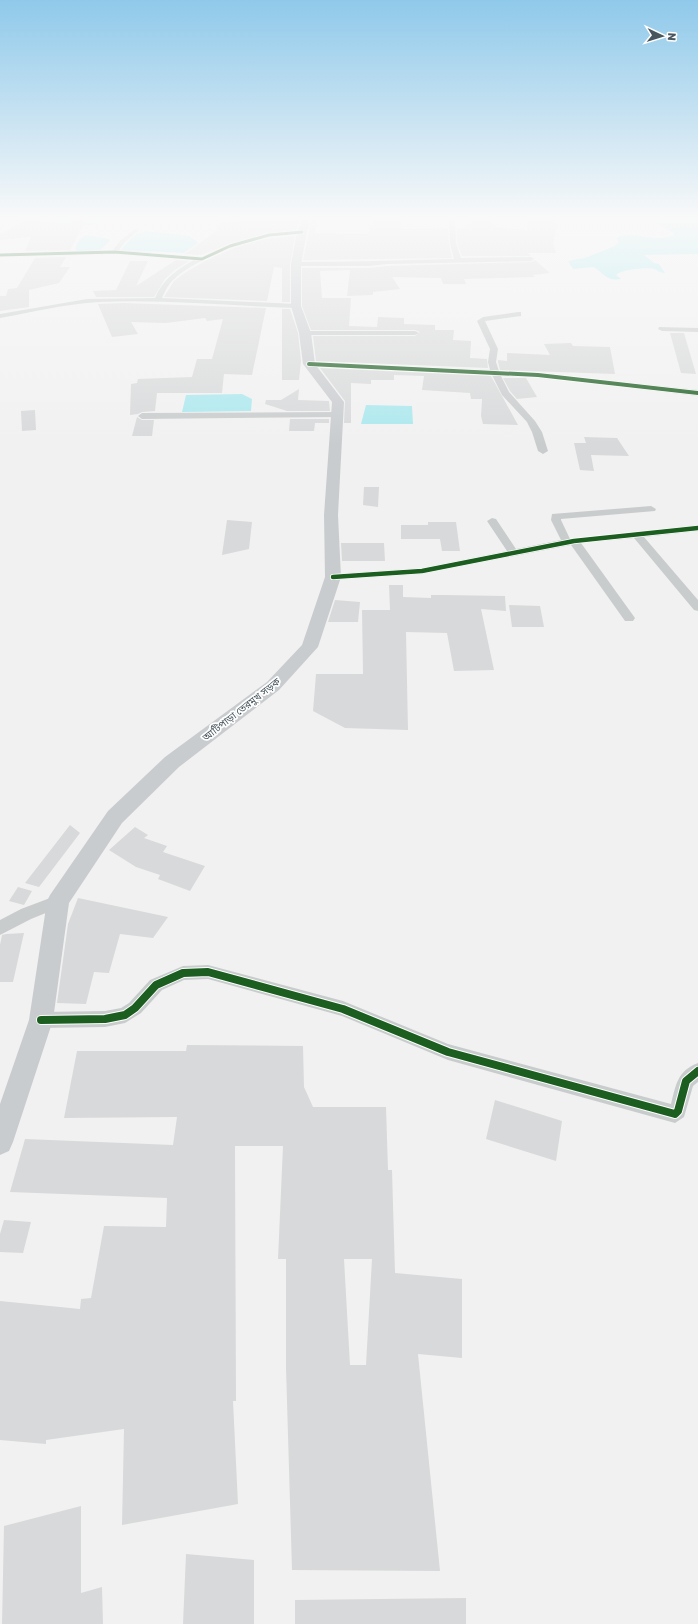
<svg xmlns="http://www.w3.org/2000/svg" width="698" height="1624" font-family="Rubik,'Noto Sans Bengali',sans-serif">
  <rect width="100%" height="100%" fill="#f2f1f1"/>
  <path fill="#abe8ee" d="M52,218H99L101,221C91,228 84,224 73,224C65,224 58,225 50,226L48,223L53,221Z
    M648,218H698V254L644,255L654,263L659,264L665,273C660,273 658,270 654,269C646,267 621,270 616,275L621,279C607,281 605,275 594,267L573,269L568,261L585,258L615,246L619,242L616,238C627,232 642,237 654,238C660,239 667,237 673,236L674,233Z
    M146,231L190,236L198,243L184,253L121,250C128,241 134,234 146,231Z
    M86,235L109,239L110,241L100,250L79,252L75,249L79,240Z
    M242,394L252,399L251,411L182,412L186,395Z
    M366,405L412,406L413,424H361Z"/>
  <path fill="#d8d9da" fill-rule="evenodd" d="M30,218L67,224L80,218H87L70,250L25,251L31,237L0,240V234Z
    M257,218H302L296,230L267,233L228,244L201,255L185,254L215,232L220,222L257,219Z
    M312,218H320L315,233L368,234L373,219L400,220L402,229L448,228L449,243L452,258L303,260Z
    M469,218H490L494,227L528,230L526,219L558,220L553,243L556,253H528L531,256H462L457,243V228H467L465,224H473Z
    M295,236L290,264V302H282V268L274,267L267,301L164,297L174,281L183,274L205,261L232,249L257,241L272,238Z
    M66,257L60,267H70L59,283L29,290V307L0,311V296H6L8,289L17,288L35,258Z
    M176,260L189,261L175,270L165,279L154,297H96L93,291L116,290L130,261H148L136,286Z
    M535,260L550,273L533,275L535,277L464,279L466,284H443L441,278L392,277L400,289L373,292V295L347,296L350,270L320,271L322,298H351L349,326L377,327L378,317L404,318V324L435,325V330H454L453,340L471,341L470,358L487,359L488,368L316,361L313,336H415L420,332L415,330H311L302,306V268H369L387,266L531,262Z
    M123,303L266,308L252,375L224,374L222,393H157L155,411L142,412L138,414L130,415L131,384L137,383L138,379L192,377L197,359H212L223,319L207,321L205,318L166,323L131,322L138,334L112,337L98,304Z
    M282,309H290L298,333L301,361L299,380H282Z
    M670,333H684L696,374L681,373Z
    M571,343L573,346L610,347L615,374L500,370L498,362V360L507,361V353L550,355L544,344Z
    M320,368L491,376L518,425L483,424L481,416L482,399H471L470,393L422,390L424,376L394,375V380H371V384L351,383V423H344L345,401Z
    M503,378H526L537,397L517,399L510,391Z
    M299,389L298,400L329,401L330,411H287L265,404L266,400H281Z
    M35,410L36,430L22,431L21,411Z
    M137,417L142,420H154L152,436H132Z
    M290,419H329V423H315L314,431H289Z
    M584,437L617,438L629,456L591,455L594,471L580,470L574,443H586Z
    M364,487H379L378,507L363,505Z
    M227,520L252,522L249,549L222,555Z
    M428,522H456L460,551H442L440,539H401V525H428Z
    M341,543H384L385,561H342Z
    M389,585H403V597L431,598V595H443L505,596L506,611L481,609L494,670L454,671L447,633L406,632L408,730L345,728L313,711L316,674H363L362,610H390Z
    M335,600L360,602L358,622H328Z
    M509,605L540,606L544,627H512Z
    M70,825L80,833L39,887L25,883Z
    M135,827L148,835L144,838L167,846L163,852L205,866L190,891L158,879L160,875L136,867L109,850Z
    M18,887L32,891L24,905L9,901Z
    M78,898L168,917L153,938L120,934L109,973L94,972L86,1004L57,1003L68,924Z
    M24,933L13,982H0V945L2,935L6,934Z
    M187,1045L303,1046L304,1087L313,1107H386L388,1170H392L395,1273L462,1279V1358L418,1354L440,1571L292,1570L286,1368V1259H278L283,1146H235L236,1401H233L238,1504L122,1525L124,1429L46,1440V1444L0,1440V1301L80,1309L81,1299L91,1298L104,1226L166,1227L167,1198L10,1192L25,1139L173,1145L177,1117L64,1118L77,1051H186ZM344,1259H372L366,1365H350Z
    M495,1100L562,1121L556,1161L486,1139Z
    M4,1220L31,1222L23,1253L0,1252V1234Z
    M81,1506V1593L102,1587L103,1624H2L4,1526Z
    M186,1554L254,1560V1624H183Z
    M466,1598V1624H295V1600Z"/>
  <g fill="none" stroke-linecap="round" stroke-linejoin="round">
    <path fill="#c9cccd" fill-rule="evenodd" d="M447,218H453L455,220L456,243L461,258L531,257L534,259L531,261L387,264L369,266H296L293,264L296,262C349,262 401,260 454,259L450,243L449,220Z
      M135,229L138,231L137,232L124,243L119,250L201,257L228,245L267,234L304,231V233L302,234C291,235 279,235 268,237C241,243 193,260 173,280C168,285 165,291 162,298L296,304L300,306L296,308C231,306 164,299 99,302C66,304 33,312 0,318V314L87,299L155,298C163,279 176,270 194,260L115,254L0,257V253L113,250L120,241Z
      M518,312H521V316L485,321L498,349L496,362L499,371L538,373L698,390V396L538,377L501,376L509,392L535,421L542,432L548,451L543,454L538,451L532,432L527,422L502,395L492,375L309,366L305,364L309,362L490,370L488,362L490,349L477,321L483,317Z
      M659,327L698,328V332L662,331L658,329Z
      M302,331H415L419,333L415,335H305L301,333Z
      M338,412L341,413L342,415L341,417L142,419L138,416L142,413Z
      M651,506L656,509L655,511L561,519V520L570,539L698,525V531L644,537L698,600V611L694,610L634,538L581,543L635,618L633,621H625L571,545L422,574L333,580L328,577L333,574L422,568L507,551L487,521L492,518L496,519L516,549L561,540L551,520L552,514Z
      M58,895L63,896L66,901L63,906L31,919L0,935V920L21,909Z
      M208,965L343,1001L448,1044L671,1104C676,1085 677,1071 698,1063V1082L693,1086L684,1117L675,1123L448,1060L342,1016L208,979L184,980L162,990L141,1013L125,1023L105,1027L41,1028L35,1025L33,1020L35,1015L41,1012L105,1011L121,1008L129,1003L150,980L183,966Z"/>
    <path fill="#c9cccf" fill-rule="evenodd" d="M303,218H311L307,232L301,264V306L311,333L315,364L344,402L338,515L341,577L318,647L279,690L179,767L122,823L69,903L53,1020L13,1142L9,1151L0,1155V1104L29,1020L47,901L50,895L108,811L165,757L267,682L302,645L325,577L324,515L332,402L303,364L299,333L291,306V264L297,232Z"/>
    <g stroke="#fff" stroke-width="4">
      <path id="cycleway-far3" d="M0,255L115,252L202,259L230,246L269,235L302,232"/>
    </g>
    <g stroke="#fff" stroke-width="5.5">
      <path id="cycleway-far2" d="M309,364L538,375L698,393"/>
    </g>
    <g stroke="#fff" stroke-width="6">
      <path id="cycleway-far1" d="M333,577L422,571L574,541L698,528"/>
    </g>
    <g stroke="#fff" stroke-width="10">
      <path id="cycleway" d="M41,1020L105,1019L125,1015L135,1008L156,985L183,973L208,972L343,1009L448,1052L675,1114L678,1111L686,1081L698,1071"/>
    </g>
    <use href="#cycleway-far3" stroke="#1b5e20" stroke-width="3"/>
    <use href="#cycleway-far2" stroke="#1b5e20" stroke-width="4"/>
    <use href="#cycleway-far1" stroke="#1b5e20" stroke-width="4.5"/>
    <use href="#cycleway" stroke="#1b5e20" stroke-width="8"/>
  </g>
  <linearGradient id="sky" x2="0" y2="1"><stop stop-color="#8fc9ea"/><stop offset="0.49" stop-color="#f9f9f9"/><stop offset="1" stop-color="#f9f9f9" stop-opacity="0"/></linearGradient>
  <rect width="698" height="445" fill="url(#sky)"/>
  <g text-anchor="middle" stroke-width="3.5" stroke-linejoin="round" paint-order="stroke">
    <g font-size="10" fill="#48565e" stroke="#fff">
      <text transform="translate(241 709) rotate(-38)" y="4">আটিপাড়া তেরমুখ সড়ক</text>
    </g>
  </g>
  <g transform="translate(662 36) rotate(94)" stroke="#ffffff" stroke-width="3" paint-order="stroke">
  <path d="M0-3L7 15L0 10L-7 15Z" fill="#48565e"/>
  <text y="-6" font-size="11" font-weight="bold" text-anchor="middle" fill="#48565e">N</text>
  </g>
</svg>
